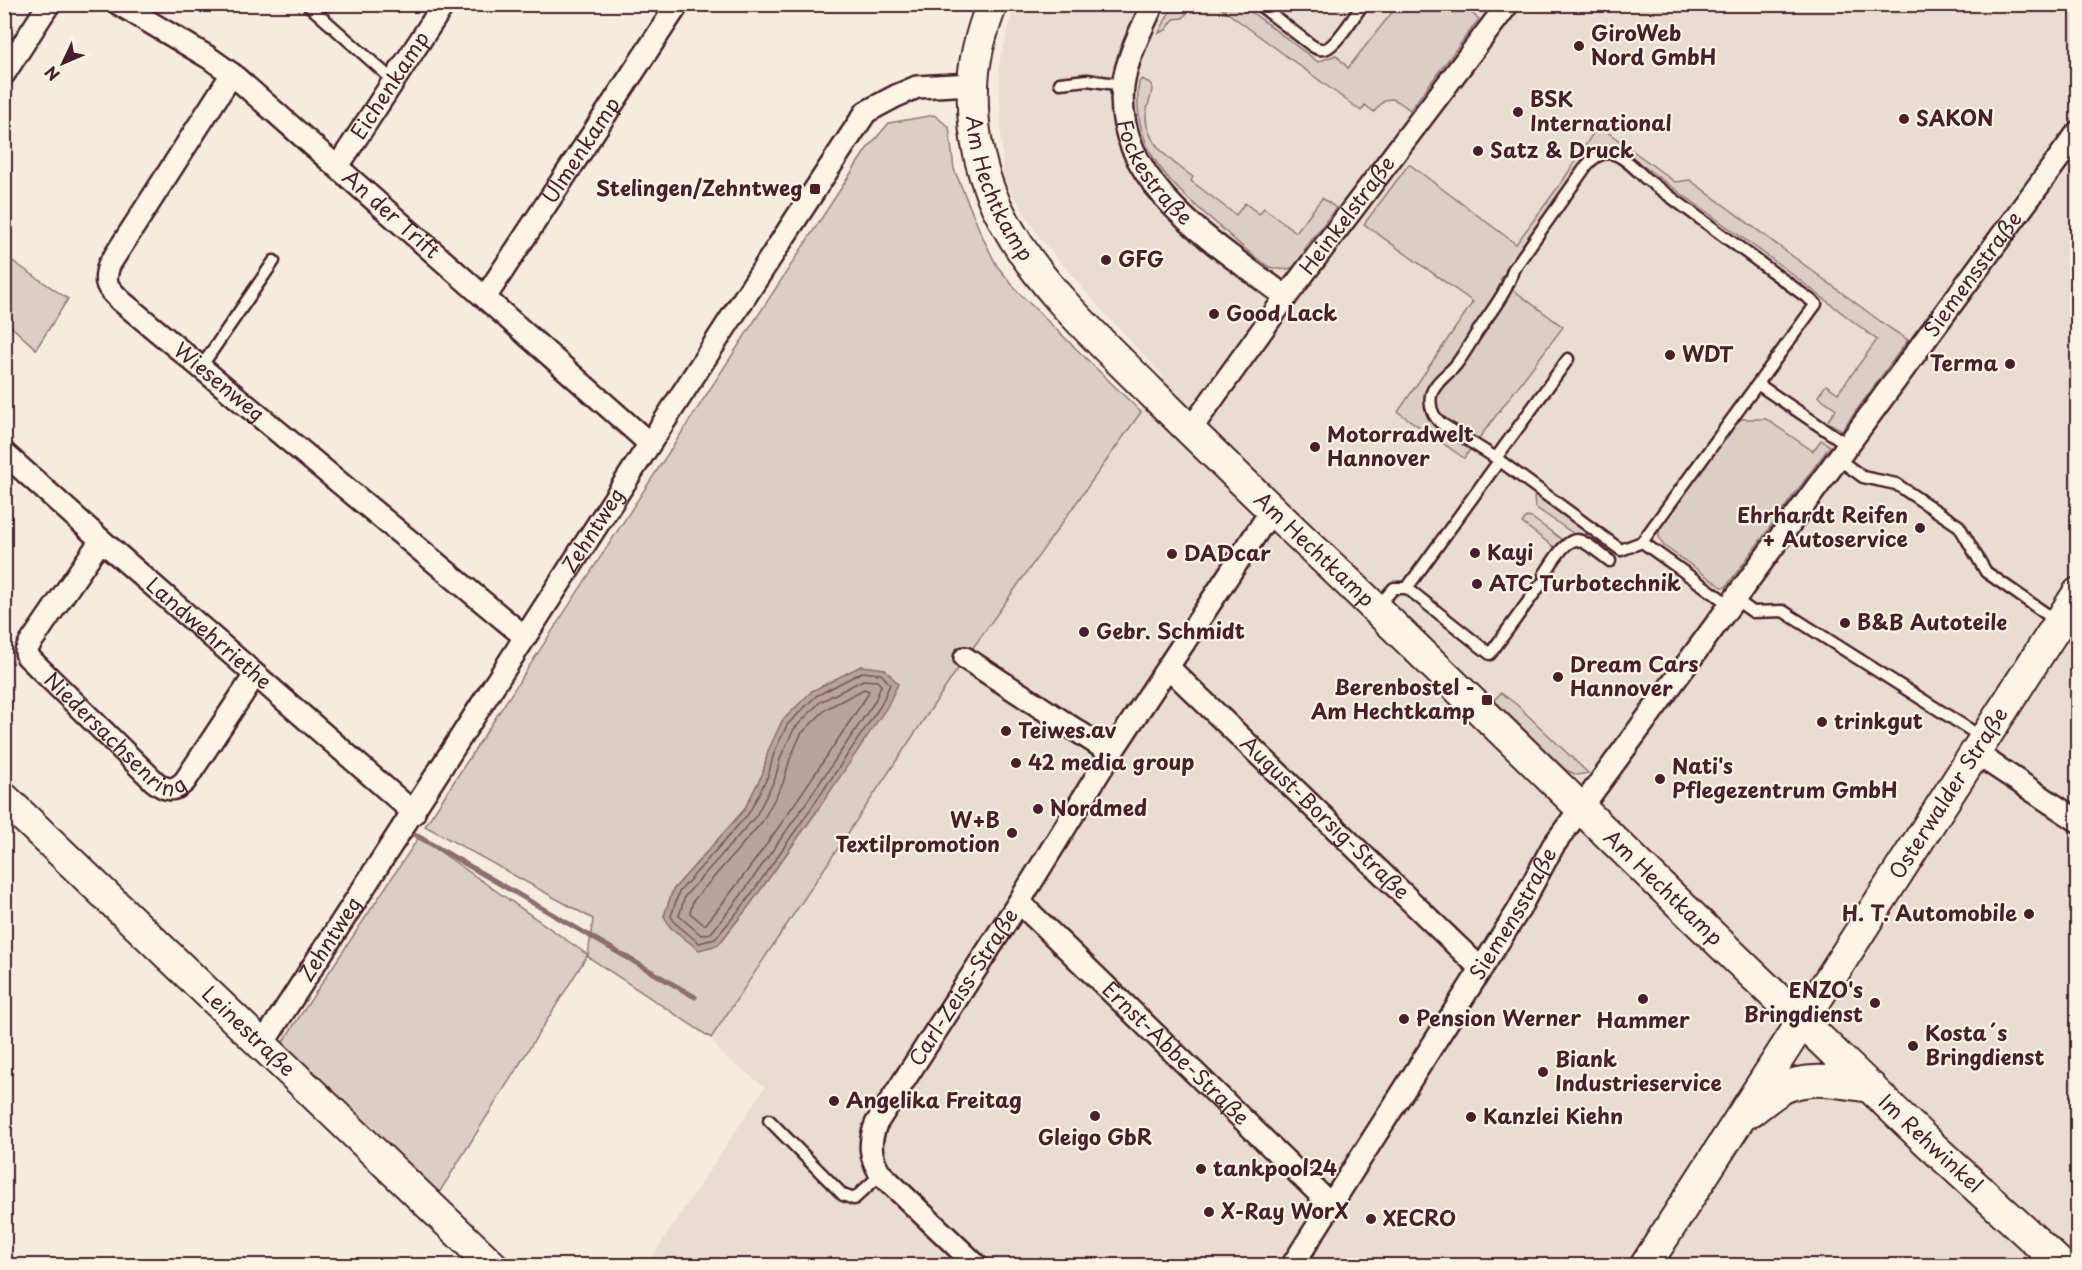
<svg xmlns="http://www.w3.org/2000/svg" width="2082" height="1270" font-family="'Playpen Sans',sans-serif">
  <rect width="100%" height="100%" fill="#f5ecde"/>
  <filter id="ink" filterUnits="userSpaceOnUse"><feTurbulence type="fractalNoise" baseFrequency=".0167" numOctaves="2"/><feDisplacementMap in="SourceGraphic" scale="12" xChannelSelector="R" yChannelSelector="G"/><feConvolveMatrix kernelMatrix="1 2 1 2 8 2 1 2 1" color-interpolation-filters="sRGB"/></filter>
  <g filter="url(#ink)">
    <path fill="#e8ddd0" d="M1015,5H2077V1265L646,1266L765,1087L721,1054L711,1038L955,673L1164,377L1099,307L1042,241L1003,179L999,63Z"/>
    <path fill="#dbcec4" stroke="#927678" stroke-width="1.5" fill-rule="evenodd" d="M1173,5H1193L1183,18L1174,19L1166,30L1159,33Z
      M1217,5H1242L1318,62L1336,55L1348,68L1398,5H1461L1479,19L1410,110C1393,97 1388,93 1374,112L1365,105L1361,111Z
      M1142,79L1150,83L1152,87C1152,97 1147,105 1146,115C1145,143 1173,163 1193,177L1191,181L1236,215L1245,203L1259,214L1264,208L1296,232L1322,198L1336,208L1304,250L1309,254C1296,268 1289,273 1269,267C1250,255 1233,238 1216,223C1170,184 1130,149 1139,82Z
      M934,115L949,127L954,169L982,236L997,266L1019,293L1141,412L955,673L711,1038L587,956L439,1193L280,1046L419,837L588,955L593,919L425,826L866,150L889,123ZM861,666L885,669L817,811L749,906L718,945L664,916L673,890L744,810L763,773L768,751L812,691Z
      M1598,125L1675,182L1690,180L1888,327L1908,340L1842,430L1827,422L1836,409L1818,396L1826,385L1838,393L1877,340L1784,268L1639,163L1628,153L1615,146H1602L1589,151L1583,157L1573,178L1500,280L1563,327L1464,458L1398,412L1473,302L1364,224L1409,164L1516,244L1564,179Z
      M5,256L68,299L36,349L5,321Z
      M1737,419H1766L1813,451L1821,440L1830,446L1726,587H1722L1664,546C1658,539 1657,532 1662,524Z
      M1536,495L1591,534L1577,536L1535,507L1534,497Z
      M1526,517L1532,518L1564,541L1554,547L1522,523Z
      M1501,693L1516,704L1588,773L1577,775L1566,770L1494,700Z"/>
    <path fill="#b8a39e" stroke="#8c6e70" stroke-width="1.5" d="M861,666L885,669L898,684L887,707L817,811L749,906L718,945L699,950L670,927L664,916L673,890L744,810L763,773L768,751L782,721L812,691Z"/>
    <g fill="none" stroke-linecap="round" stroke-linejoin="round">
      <path stroke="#765459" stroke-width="1.5" d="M862,672L881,674L890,684L881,705L812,807L745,903L715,939L699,943L675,923L671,916L679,892L749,813L768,776L774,753L787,725L816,696Z
        M863,680L877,681L881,685L875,701L806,803L739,898L711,933L701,935L679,916L685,896L756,816L775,779L781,756L794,729L820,702Z
        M864,689L869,691L867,696C815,773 765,852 706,924H703L690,913L693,901L762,822L783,783L790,759L801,734L826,709Z"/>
      <path stroke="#8c6e70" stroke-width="5" d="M414,834L695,997"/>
      <g stroke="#4a1f2b" stroke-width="15">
        <path id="lane" d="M307,4L395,82
          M1258,4L1311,45C1315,48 1320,50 1325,49C1336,46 1355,15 1363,4
          M1060,83L1087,80L1123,85
          M201,367L274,261
          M1759,385L1848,445
          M1496,458L1568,359
          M1838,459L1863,477L1896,484L1959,526L1986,572L2058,622
          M1642,542L1816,304L1645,178C1627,161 1609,139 1587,165L1513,270C1507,293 1489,314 1476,334C1469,345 1463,356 1455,366C1447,375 1435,382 1431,395C1429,406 1433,417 1442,424L1496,458L1621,550L1642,542L1730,605
          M1544,575C1551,565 1567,534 1581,541C1591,545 1601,555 1610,561
          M1407,588L1499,461
          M1735,599L1753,612L1783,611L1983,738
          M1378,606L1394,588H1407L1490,654L1541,584
          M769,1120L843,1195L854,1199L881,1174"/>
      </g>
      <g stroke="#4a1f2b" stroke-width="26">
        <g id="street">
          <path id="s1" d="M119,4L208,57L232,74L649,443"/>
          <path id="s2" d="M1153,4C1142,28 1126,60 1123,86C1112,183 1220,247 1286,297"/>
          <path d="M4,74L49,4"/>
          <path id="s3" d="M232,74L109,265C103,284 107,287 121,301L525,637"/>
          <path id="s4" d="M338,166L444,4"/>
          <path id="s5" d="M486,296L678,4"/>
          <path id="s6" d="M1190,430L1286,297L1508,4"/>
          <path id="s7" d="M4,453L101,540L414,813"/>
          <path id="s8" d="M101,540L29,645L26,652L27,656L154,781C166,791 174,792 185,781L255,675"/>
          <path d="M965,658L1111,753"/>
          <path id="s9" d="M1169,668L1480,968"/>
          <path d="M1974,752L2078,821"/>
          <path id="s10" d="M1019,902L1331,1205"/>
          <path id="s11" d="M262,1045C464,734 662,421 866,112L896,96L917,87L972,84"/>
          <path id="s12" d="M977,1266L881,1174C869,1157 869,1142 876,1124L1019,902L1111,753L1265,520L1273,511"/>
          <path id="s13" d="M1292,1266L1518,911L1553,846L2078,132"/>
        </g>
      </g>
      <g stroke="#4a1f2b" stroke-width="34">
        <g id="secondary">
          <path id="s14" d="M992,4C982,30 973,60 973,88C971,133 982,182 1004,221C1039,286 1097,338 1149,390C1214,454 1280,518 1347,581C1498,726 1647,874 1798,1018C1844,1062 1889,1106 1935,1149C1977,1188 2020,1226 2062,1266"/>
          <path id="s15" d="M4,798L493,1266"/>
          <path d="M1750,1112C1760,1104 1770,1096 1781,1089C1810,1074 1841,1083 1871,1087"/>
          <path id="s16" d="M1645,1266L2078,593"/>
        </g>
      </g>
      <use href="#lane" stroke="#fcf5e5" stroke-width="10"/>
      <use href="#street" stroke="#fcf5e5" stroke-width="21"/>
      <use href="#secondary" stroke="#fcf5e5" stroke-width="30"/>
    </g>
  </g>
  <g fill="#4a1f2b" stroke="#fcf5e5" stroke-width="2">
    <circle cx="1579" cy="46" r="6"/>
    <circle cx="1518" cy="112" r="6"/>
    <circle cx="1904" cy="119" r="6"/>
    <circle cx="1478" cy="151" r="6"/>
    <rect x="809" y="183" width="12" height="12" rx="3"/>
    <circle cx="1106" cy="260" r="6"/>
    <circle cx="1214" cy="314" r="6"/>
    <circle cx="1670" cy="355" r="6"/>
    <circle cx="2010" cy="364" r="6"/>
    <circle cx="1315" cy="447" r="6"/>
    <circle cx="1920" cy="528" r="6"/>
    <circle cx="1475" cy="553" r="6"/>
    <circle cx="1172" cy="554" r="6"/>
    <circle cx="1477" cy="584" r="6"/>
    <circle cx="1845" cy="623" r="6"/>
    <circle cx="1084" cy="632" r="6"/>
    <circle cx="1558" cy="677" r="6"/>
    <rect x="1481" y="694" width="12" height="12" rx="3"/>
    <circle cx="1822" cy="722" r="6"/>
    <circle cx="1006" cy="731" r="6"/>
    <circle cx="1016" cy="763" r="6"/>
    <circle cx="1660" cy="779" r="6"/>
    <circle cx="1038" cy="809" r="6"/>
    <circle cx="1012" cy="833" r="6"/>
    <circle cx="2029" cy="914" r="6"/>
    <circle cx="1643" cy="999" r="6"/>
    <circle cx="1875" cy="1003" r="6"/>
    <circle cx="1404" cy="1019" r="6"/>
    <circle cx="1913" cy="1046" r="6"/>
    <circle cx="1543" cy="1072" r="6"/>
    <circle cx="834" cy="1101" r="6"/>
    <circle cx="1095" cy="1116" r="6"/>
    <circle cx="1471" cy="1117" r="6"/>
    <circle cx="1201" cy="1169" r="6"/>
    <circle cx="1209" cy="1212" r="6"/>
    <circle cx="1371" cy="1219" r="6"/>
  </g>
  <g text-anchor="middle" stroke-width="4.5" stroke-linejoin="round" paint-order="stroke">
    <g font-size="21" font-weight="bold" fill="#4a1f2b" stroke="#fcf5e5" text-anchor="start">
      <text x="1591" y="41">GiroWeb<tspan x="1591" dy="24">Nord GmbH</tspan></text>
      <text x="1530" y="107">BSK<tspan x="1530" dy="24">International</tspan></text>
      <text x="1916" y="126">SAKON</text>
      <text x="1490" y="158">Satz &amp; Druck</text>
      <text x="803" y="196" text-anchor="end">Stelingen/Zehntweg</text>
      <text x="1118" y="267">GFG</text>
      <text x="1226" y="321">Good Lack</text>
      <text x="1682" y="362">WDT</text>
      <text x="1998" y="371" text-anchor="end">Terma</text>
      <text x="1327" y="442">Motorradwelt<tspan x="1327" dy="24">Hannover</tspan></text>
      <text x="1908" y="523" text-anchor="end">Ehrhardt Reifen<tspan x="1908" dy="24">+ Autoservice</tspan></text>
      <text x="1487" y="560">Kayi</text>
      <text x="1184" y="561">DADcar</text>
      <text x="1489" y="591">ATC Turbotechnik</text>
      <text x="1857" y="630">B&amp;B Autoteile</text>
      <text x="1096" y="639">Gebr. Schmidt</text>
      <text x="1570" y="672">Dream Cars<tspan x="1570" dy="24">Hannover</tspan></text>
      <text x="1475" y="695" text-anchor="end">Berenbostel -<tspan x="1475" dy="24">Am Hechtkamp</tspan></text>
      <text x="1834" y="729">trinkgut</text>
      <text x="1018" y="738">Teiwes.av</text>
      <text x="1028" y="770">42 media group</text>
      <text x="1672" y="774">Nati's<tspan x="1672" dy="24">Pflegezentrum GmbH</tspan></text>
      <text x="1050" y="816">Nordmed</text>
      <text x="1000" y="828" text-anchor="end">W+B<tspan x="1000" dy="24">Textilpromotion</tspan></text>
      <text x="2017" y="921" text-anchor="end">H. T. Automobile</text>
      <text x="1863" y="998" text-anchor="end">ENZO's<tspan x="1863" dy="24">Bringdienst</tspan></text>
      <text x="1416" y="1026">Pension Werner</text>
      <text x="1643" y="1028" text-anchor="middle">Hammer</text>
      <text x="1925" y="1041">Kosta´s<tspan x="1925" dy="24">Bringdienst</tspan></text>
      <text x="1555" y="1067">Biank<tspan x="1555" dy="24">Industrieservice</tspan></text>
      <text x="846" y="1108">Angelika Freitag</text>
      <text x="1483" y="1124">Kanzlei Kiehn</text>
      <text x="1095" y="1145" text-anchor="middle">Gleigo GbR</text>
      <text x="1213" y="1176">tankpool24</text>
      <text x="1221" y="1219">X-Ray WorX</text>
      <text x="1383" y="1226">XECRO</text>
    </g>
    <g font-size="21" fill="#4a1f2b" stroke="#fcf5e5">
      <text dy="7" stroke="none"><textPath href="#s4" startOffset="96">Eichenkamp</textPath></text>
      <text dy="7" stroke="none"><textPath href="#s5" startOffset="174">Ulmenkamp</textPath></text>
      <text dy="7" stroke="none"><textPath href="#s2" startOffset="183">Fockestraße</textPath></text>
      <text dy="7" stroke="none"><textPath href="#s14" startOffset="192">Am Hechtkamp</textPath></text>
      <text dy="7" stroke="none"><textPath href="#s1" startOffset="345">An der Trift</textPath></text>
      <text dy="7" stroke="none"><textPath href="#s6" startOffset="266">Heinkelstraße</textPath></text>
      <text dy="7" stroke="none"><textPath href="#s13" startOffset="1204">Siemensstraße</textPath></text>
      <text dy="7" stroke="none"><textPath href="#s3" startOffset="396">Wiesenweg</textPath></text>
      <text dy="7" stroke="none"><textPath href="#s11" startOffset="612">Zehntweg</textPath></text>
      <text dy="7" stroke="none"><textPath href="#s14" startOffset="678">Am Hechtkamp</textPath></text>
      <text dy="7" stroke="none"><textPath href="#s7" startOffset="273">Landwehrriethe</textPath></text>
      <text dy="7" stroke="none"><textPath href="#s8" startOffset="260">Niedersachsenring</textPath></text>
      <text dy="7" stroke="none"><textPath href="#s16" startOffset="562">Osterwalder Straße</textPath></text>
      <text dy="7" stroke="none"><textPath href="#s9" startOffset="216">August-Borsig-Straße</textPath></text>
      <text dy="7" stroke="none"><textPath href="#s14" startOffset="1164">Am Hechtkamp</textPath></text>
      <text dy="7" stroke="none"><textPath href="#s13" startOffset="416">Siemensstraße</textPath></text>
      <text dy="7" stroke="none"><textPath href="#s11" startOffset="126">Zehntweg</textPath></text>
      <text dy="7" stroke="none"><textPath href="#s12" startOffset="348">Carl-Zeiss-Straße</textPath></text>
      <text dy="7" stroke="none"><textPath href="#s15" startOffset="338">Leinestraße</textPath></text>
      <text dy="7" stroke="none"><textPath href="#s10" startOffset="218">Ernst-Abbe-Straße</textPath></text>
      <text dy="7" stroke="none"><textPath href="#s14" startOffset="1534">Im Rehwinkel</textPath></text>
    </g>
  </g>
  <rect width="2082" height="1270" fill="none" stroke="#fcf5e5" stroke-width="24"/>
  <rect x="12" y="12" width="2058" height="1246" fill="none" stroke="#4a1f2b" stroke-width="2" filter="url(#ink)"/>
  <g transform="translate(63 63) rotate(226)" stroke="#fcf5e5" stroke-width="4.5" paint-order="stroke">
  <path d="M0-4.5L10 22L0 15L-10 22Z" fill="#4a1f2b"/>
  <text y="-9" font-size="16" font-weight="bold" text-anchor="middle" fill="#4a1f2b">N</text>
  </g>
</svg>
